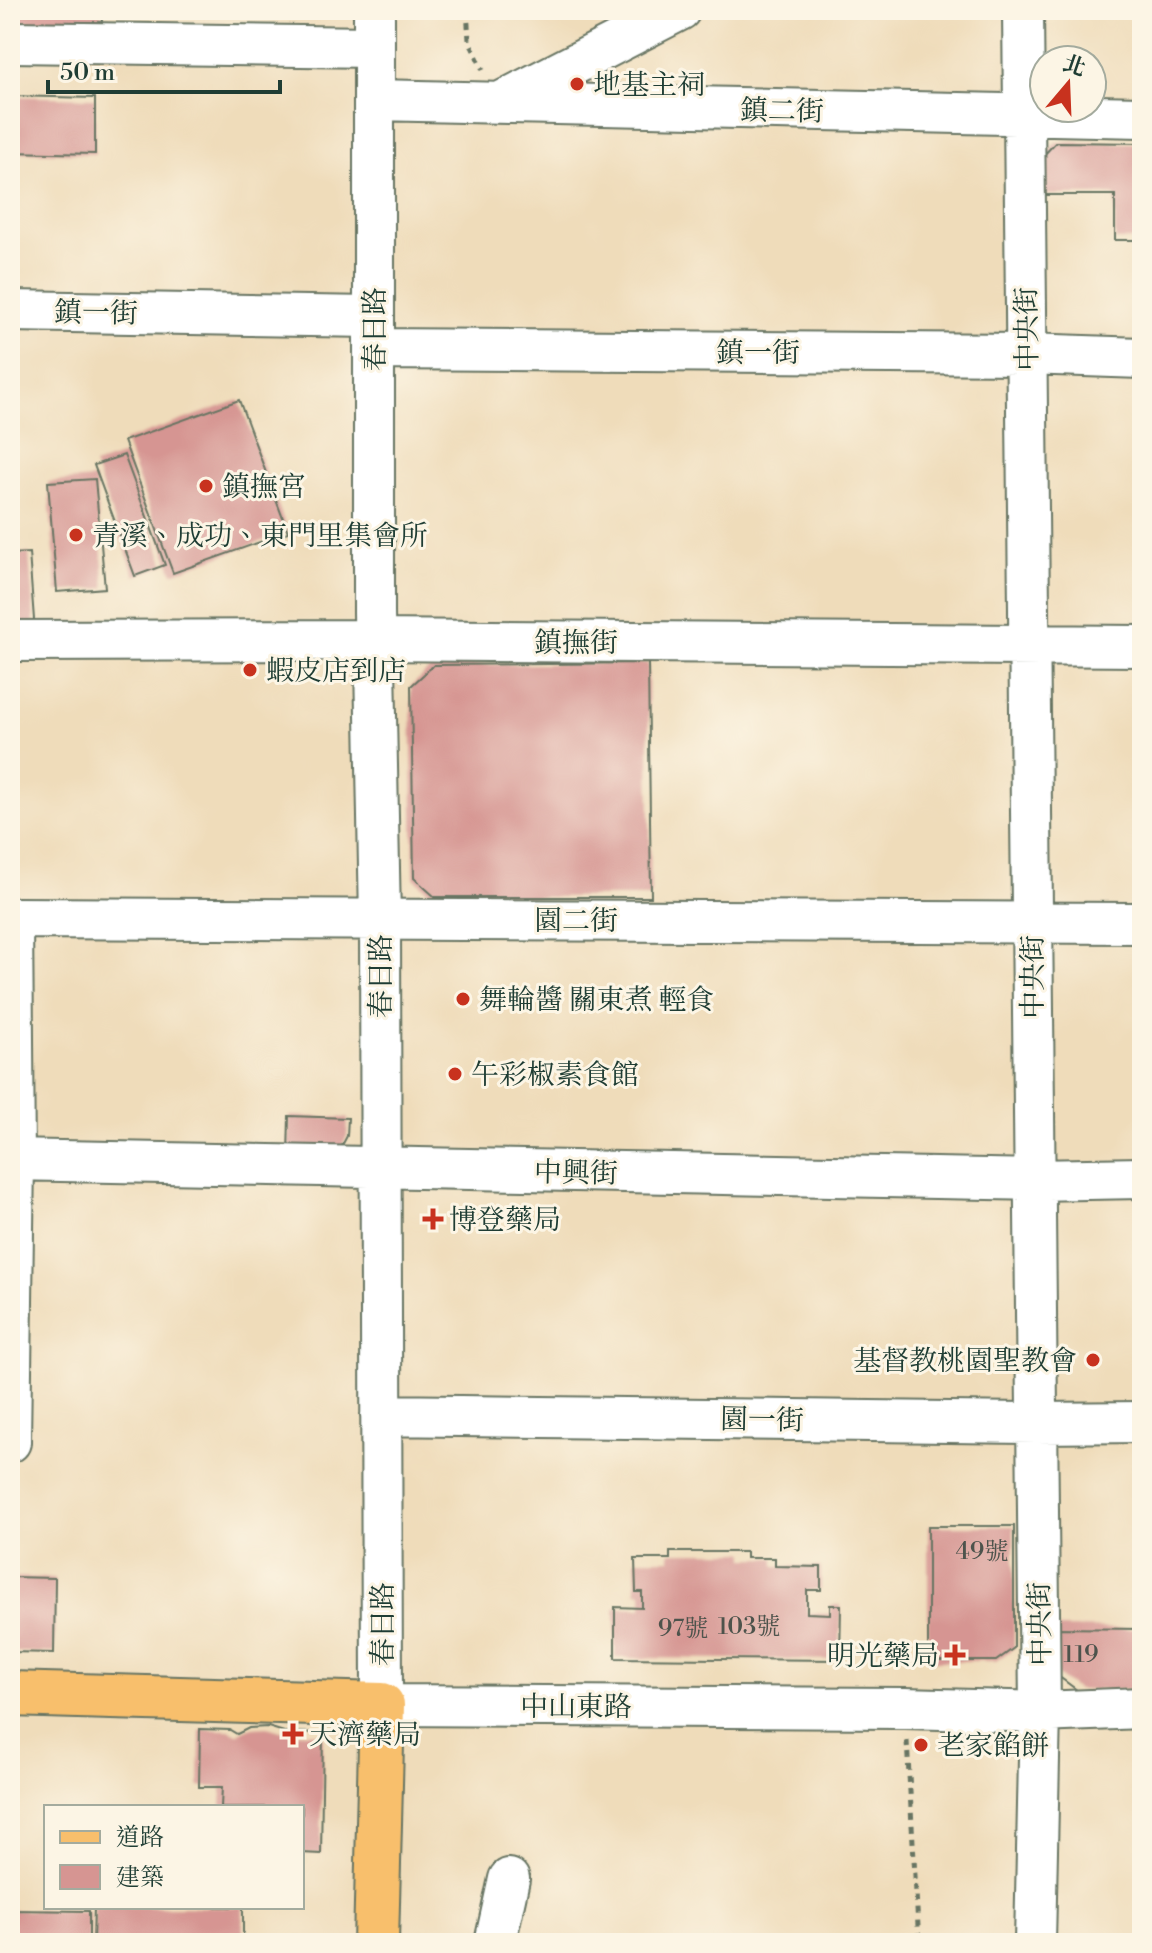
<svg xmlns="http://www.w3.org/2000/svg" width="1152" height="1953" font-family="'Libre Bodoni','Noto Serif TC',serif">
  <rect width="100%" height="100%" fill="#fcf5e5"/>
  <filter id="ink" filterUnits="userSpaceOnUse"><feTurbulence type="fractalNoise" baseFrequency=".0125" numOctaves="2"/><feDisplacementMap in="SourceGraphic" scale="16" xChannelSelector="R" yChannelSelector="G"/><feConvolveMatrix kernelMatrix="1 2 1 2 8 2 1 2 1" color-interpolation-filters="sRGB"/></filter>
  <filter id="wash" filterUnits="userSpaceOnUse"><feTurbulence type="fractalNoise" baseFrequency=".006" numOctaves="4" result="noise"/><feDisplacementMap in="SourceGraphic" scale="32" xChannelSelector="R" yChannelSelector="G"/><feGaussianBlur stdDeviation="1.8" result="paint"/><feColorMatrix in="noise" values="0 0 0 0 0 0 0 0 0 0 0 0 0 0 0 0 0 1.4 0 .05"/><feComposite in="paint" operator="in"/></filter>
  <g filter="url(#wash)">
    <rect width="100%" height="100%" fill="#efdcba"/>
    <g id="blocks">
      <path fill="#d69592" d="M10,10H101L102,22L10,23Z
        M10,96L95,98V154L10,152Z
        M1056,142L1142,143V240H1115V195H1042V157Z
        M239,400L288,532L173,573L124,441Z
        M124,455L165,565L135,576L94,465Z
        M95,479L105,588L57,592L48,482Z
        M29,553L35,633L10,634V554Z
        M648,663L651,897H435L414,878L411,686L434,665Z
        M289,1116L348,1118L347,1136L336,1157L288,1156Z
        M928,1526H1014V1648L996,1661H928Z
        M670,1552H746V1558H775V1566L821,1567V1590H807V1613L830,1614V1605H841L840,1660L615,1658V1607L642,1608V1592H636L635,1559H670Z
        M10,1577L55,1578L54,1653L10,1652Z
        M1054,1628L1142,1629V1690H1077L1054,1673Z
        M268,1727L284,1732L323,1733L321,1854L302,1853V1807H221L222,1787H199L200,1729L230,1730L237,1734L249,1728Z
        M94,1907H243V1943H93Z
        M10,1910L89,1911V1943H10Z"/>
    </g>
  </g>
  <g filter="url(#ink)">
    <use href="#blocks" fill-opacity="0" stroke="#687563" stroke-width="2"/>
    <g fill="none" stroke-linecap="round" stroke-linejoin="round">
      <g stroke="#687563" stroke-width="44">
        <path id="minor" d="M374,10V612L380,919L382,1705L905,1708L1040,1712L1142,1708
          M1023,10L1040,1712L1035,1943
          M10,42L374,47
          M374,100L1142,117
          M503,101L680,10
          M10,311L373,317
          M374,349L1026,354L1142,358
          M10,641L374,640L1142,646
          M10,918L1142,923
          M10,1160L1034,1180L1142,1178
          M381,1415L1037,1423L1142,1422
          M10,1442L14,1160L12,918
          M495,1943L509,1879"/>
      </g>
      <g stroke="#687563" stroke-width="48">
        <path id="major" d="M10,1694L382,1705L376,1943"/>
      </g>
      <path stroke="#687563" stroke-width="5" stroke-dasharray="6 6" stroke-linecap="butt" d="M467,10L469,40L483,70
        M907,1741L919,1943"/>
      <use href="#minor" stroke="#fff" stroke-width="40"/>
      <use href="#major" stroke="#f8bf6c" stroke-width="44"/>
    </g>
  </g>
  <g fill="#c8321e" stroke="#fcf5e5" stroke-width="3">
    <circle cx="577" cy="84" r="8"/>
    <circle cx="206" cy="486" r="8"/>
    <circle cx="76" cy="535" r="8"/>
    <circle cx="250" cy="670" r="8"/>
    <circle cx="463" cy="999" r="8"/>
    <circle cx="455" cy="1074" r="8"/>
    <path d="M429 1207h8v8h8v8h-8v8h-8v-8h-8v-8h8z"/>
    <circle cx="1093" cy="1360" r="8"/>
    <path d="M951 1643h8v8h8v8h-8v8h-8v-8h-8v-8h8z"/>
    <path d="M289 1722h8v8h8v8h-8v8h-8v-8h-8v-8h8z"/>
    <circle cx="921" cy="1745" r="8"/>
  </g>
  <g text-anchor="middle" stroke-width="6" stroke-linejoin="round" paint-order="stroke">
    <g font-size="24" fill="#4d534c">
      <text x="982" y="1559">49號</text>
      <text x="749" y="1634">103號</text>
      <text x="683" y="1636">97號</text>
      <text x="1081" y="1662">119</text>
    </g>
    <g font-size="28" fill="#1f3d34" stroke="#fcf5e5" text-anchor="start">
      <text x="593" y="94">地基主祠</text>
      <text x="222" y="496">鎮撫宮</text>
      <text x="92" y="545">青溪、成功、東門里集會所</text>
      <text x="266" y="680">蝦皮店到店</text>
      <text x="479" y="1009">舞輪醬 關東煮 輕食</text>
      <text x="471" y="1084">午彩椒素食館</text>
      <text x="449" y="1229">博登藥局</text>
      <text x="1077" y="1370" text-anchor="end">基督教桃園聖教會</text>
      <text x="939" y="1665" text-anchor="end">明光藥局</text>
      <text x="309" y="1744">天濟藥局</text>
      <text x="937" y="1755">老家餡餅</text>
    </g>
    <g font-size="28" fill="#1f3d34" stroke="#fcf5e5">
      <text transform="translate(782 110) rotate(1)" y="10">鎮二街</text>
      <text transform="translate(96 312) rotate(1)" y="10">鎮一街</text>
      <text transform="translate(374 329) rotate(-90)" y="10">春日路</text>
      <text transform="translate(1026 329) rotate(-91)" y="10">中央街</text>
      <text x="758" y="362">鎮一街</text>
      <text x="576" y="652">鎮撫街</text>
      <text x="576" y="930">園二街</text>
      <text transform="translate(380 976) rotate(-90)" y="10">春日路</text>
      <text transform="translate(1032 977) rotate(-90)" y="10">中央街</text>
      <text transform="translate(576 1172) rotate(1)" y="10">中興街</text>
      <text transform="translate(762 1419) rotate(1)" y="10">園一街</text>
      <text transform="translate(382 1624) rotate(-90)" y="10">春日路</text>
      <text transform="translate(1039 1624) rotate(-91)" y="10">中央街</text>
      <text x="576" y="1716">中山東路</text>
    </g>
  </g>
  <rect width="1152" height="1953" fill="none" stroke="#fcf5e5" stroke-width="40"/>
  <rect x="44" y="1805" width="260" height="104" fill="#fcf5e5" stroke="#a4ab9e" stroke-width="2"/>
  <rect x="60" y="1831" width="40" height="12" fill="#f8bf6c" stroke="#a4ab9e" stroke-width="2"/>
  <text x="116" y="1845" font-size="24" fill="#1f3d34">道路</text>
  <rect x="60" y="1865" width="40" height="24" fill="#d69592" stroke="#a4ab9e" stroke-width="2"/>
  <text x="116" y="1885" font-size="24" fill="#1f3d34">建築</text>
  <g transform="translate(1068 84) rotate(19)"><circle r="38" fill="#fcf5e5" stroke="#a4ab9e" stroke-width="2"/>
  <path d="M0-6L14 30L0 20L-14 30Z" fill="#c8321e"/>
  <text y="-12" font-size="22" font-weight="bold" text-anchor="middle" fill="#1f3d34">北</text>
  </g>
  <path d="M48 80v12h232v-12" fill="none" stroke="#1f3d34" stroke-width="4"/>
  <text x="60" y="80" font-size="24" fill="#1f3d34" stroke="#fcf5e5" stroke-width="6" paint-order="stroke">50 m</text>
</svg>
